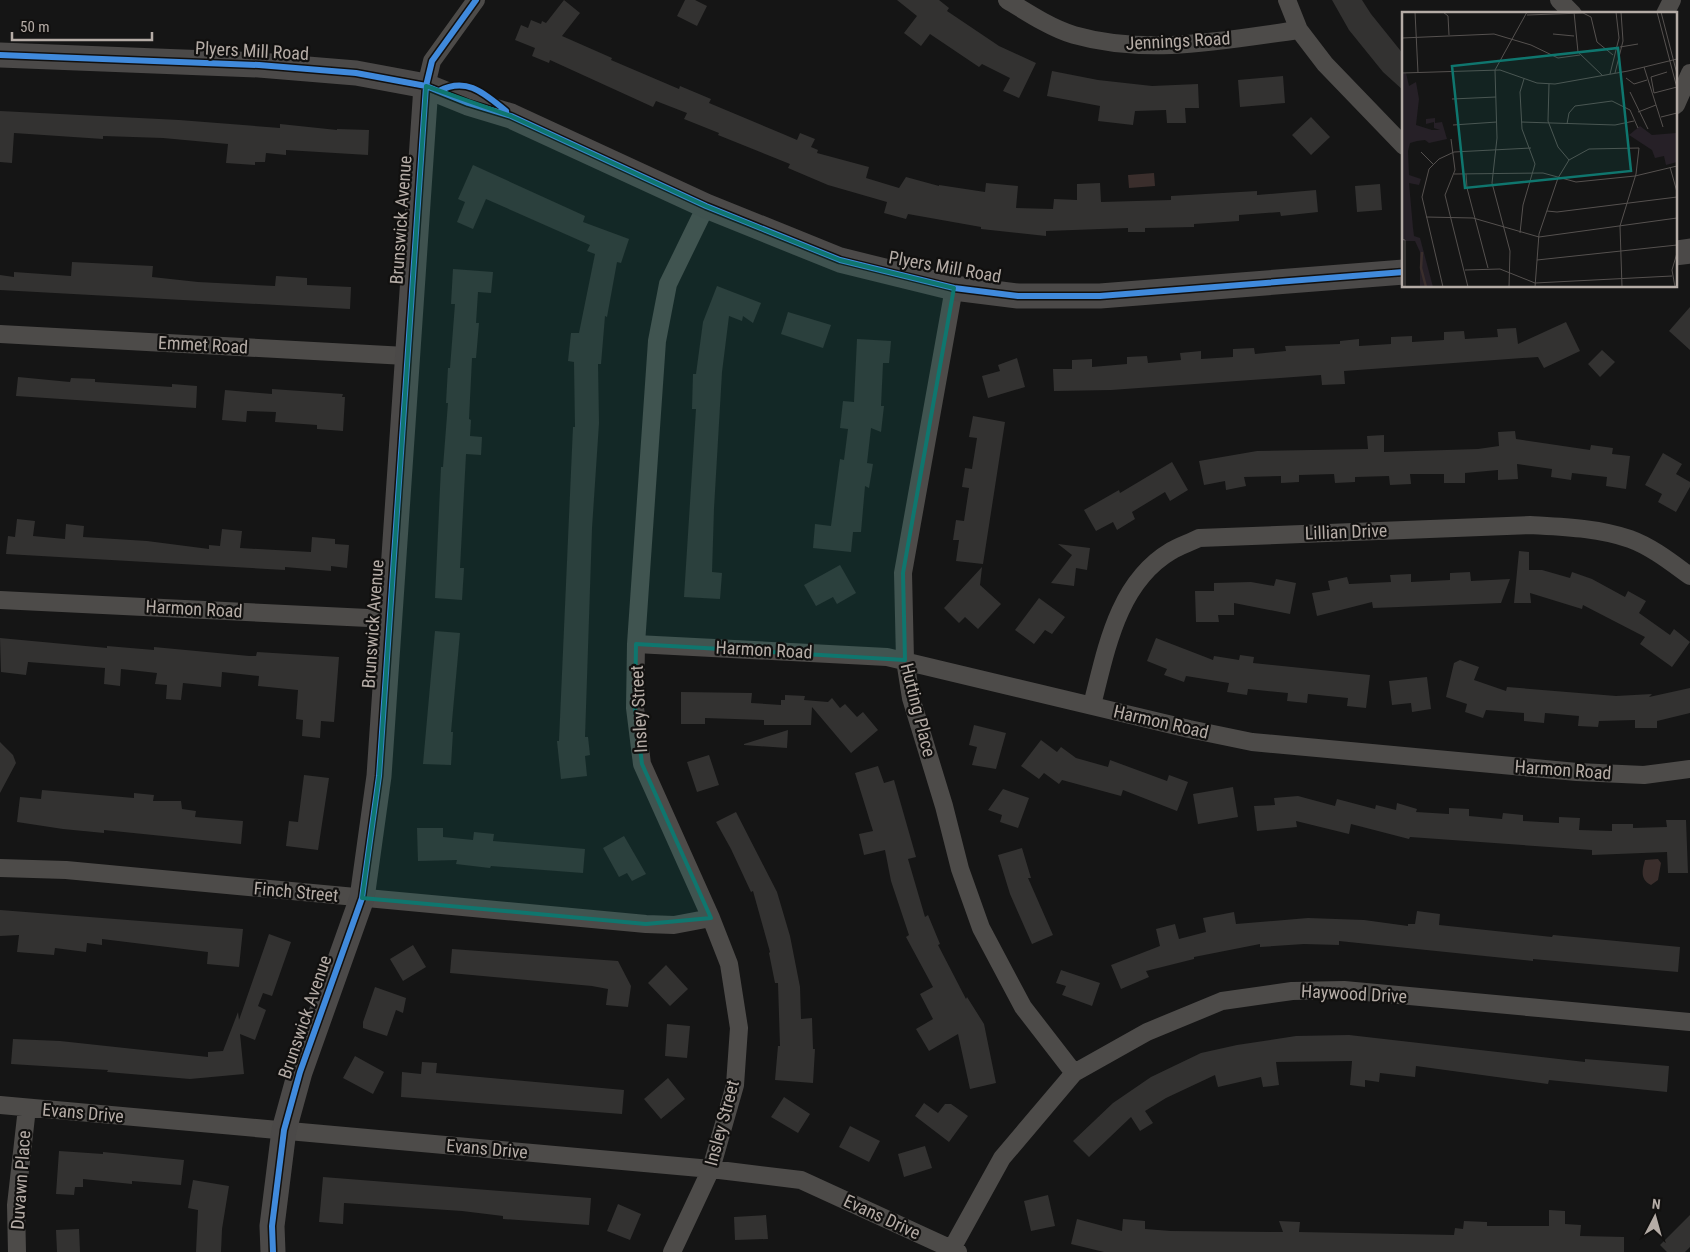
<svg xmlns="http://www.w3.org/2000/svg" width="1690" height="1252" font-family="'Roboto Condensed',sans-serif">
  <rect width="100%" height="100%" fill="#151515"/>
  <path fill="#3a2e2c" d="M1154,173L1155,186L1129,188L1128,175Z
    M1658,859L1661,863L1658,880L1651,885C1640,880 1642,870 1645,860Z"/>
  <path fill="#333231" d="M564,0L580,13L562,36L612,58L611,60L679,89L680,86L711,99L709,103L783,134L797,140L800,133L815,139L811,147L818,150L817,153L869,167L866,178L899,188L906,177L939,186V185L985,192L986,183L1018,186L1016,208L1053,209L1054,199L1077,200V184L1100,183L1101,202L1171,200V196L1257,191V195L1316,190L1318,212L1281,216L1280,212L1239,215V221L1194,224V227L1145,228V232H1128V228L1046,231V236L981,229V227L908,214L906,219L884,213L887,202L828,185L788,168L790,164L718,135L719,133L684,119L687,113L656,101L653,107L550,60L549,63L532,56L535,48L515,40L521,25L528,28L531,20L541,24L542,21L546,23Z
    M685,0H695L707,6L697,26L677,16Z
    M897,0H939L949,8L947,11L999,46L1036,63L1019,98L1003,91L1010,78L982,64L979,67L930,34L921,46L904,33L917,16Z
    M1332,0H1362L1371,14L1404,55V91L1383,72L1349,30Z
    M1052,71L1098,80L1152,86L1198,84L1199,108H1185L1186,123H1167L1166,110L1135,111L1133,125L1098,121L1100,106L1047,96Z
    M1283,76L1285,103L1240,107L1238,80Z
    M0,111L179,120L280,128V124L337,130V129L369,130L368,155L286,150V155L266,153L265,162H255V165L226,163L228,144L163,138L103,136V139L14,133L12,163L0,162Z
    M1311,117L1330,137L1311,155L1292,135Z
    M473,165L585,216L583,222L629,239L621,263L617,262L607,317L605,316L601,364H598L599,423L592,528L585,737H588L590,755L585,756L587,776L561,779L557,741H559L573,427H575L574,362L568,361L571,333H579L595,254L587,251L590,245L486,199L473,229L457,222L465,202L458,199Z
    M1380,184L1382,210L1357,212L1355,186Z
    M72,262L153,266L152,277L198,282L275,286L276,276L307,278V285L351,287L350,309L0,290V275L14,277V272L71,276Z
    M453,269L493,272L491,293L478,292L476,323H479L476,358H472L469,419L471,420L470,436L482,437L481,455L466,454L460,568H464L462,600L435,598L441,467H443L448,403H446L448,368H450L455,304H451Z
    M717,286L761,303L753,323L743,316L742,321L729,316L722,372L714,508L712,572L722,573L720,599L684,597L696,409H692L693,374H696L703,322Z
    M1690,307V350L1669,331Z
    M788,312L831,325L823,348L781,334Z
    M1566,322L1580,351L1544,368L1538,357L1344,371L1345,384L1322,385L1321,375L1111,390L1054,391L1053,369H1072V360L1092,359V367L1127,364V357L1147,356L1148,363L1181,360L1180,353L1201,351V359L1233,357V349L1254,348L1255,354L1286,351L1285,346L1340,344V341L1359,339V346L1391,344V337L1412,336V342L1444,340V332L1464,331L1465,339L1498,337L1497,329L1516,328L1518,344Z
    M857,339L891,341L889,363H883L881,406H884L881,432L871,428L867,463L873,464L869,488L865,486L861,532H853L851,552L813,548L815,524L831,526L840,459L844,460L848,429L840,428L843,401L854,402Z
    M1602,350L1615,362L1600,377L1588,364Z
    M1017,358L1025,387L988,398L982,376L1000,371L998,365Z
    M18,377L70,382L71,378L95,379V382L172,387V384L197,386L196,408L16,396Z
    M272,389L343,394L342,397H345L343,431L317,429V425L275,422L276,412L247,411L246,422L222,420L225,390L272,394Z
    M973,416L1005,422L983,564L956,561L959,540H953L956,520L964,521L969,488L962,487L965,468L972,469L977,438L969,437Z
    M1515,431L1516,439L1590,450L1591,445L1613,448L1612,454L1630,456L1626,489L1606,486L1607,477L1572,473L1571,480L1551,477L1552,469L1517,464L1518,479L1498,480V470L1465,473V483H1444V474H1410L1411,484L1390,485L1389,476L1355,477V482L1335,483L1334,474L1299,475V482L1281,483V476L1244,477L1246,486L1226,490L1225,481L1204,485L1199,461L1257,451L1368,449L1367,436L1384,435V452L1478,449L1499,446L1498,432Z
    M1663,453L1682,464L1676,474L1690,482V487L1676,512L1658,502L1662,494L1645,485Z
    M1172,462L1188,490L1170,501L1165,492L1132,512L1135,519L1117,530L1113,522L1096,531L1084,510L1119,490L1120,493Z
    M17,519L35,521L33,536L65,539L66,524L84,526L83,537L147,541L209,549V545L220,546L222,529L242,531L240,548L311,552L312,537L335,539V544L349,545L347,568L331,566V571L285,567V570L6,554L8,536L15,537Z
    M1058,544L1090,548L1087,570L1076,568L1074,586L1051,583L1072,555Z
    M1519,551L1529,552V570H1542L1570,578L1572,572L1592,579L1625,597L1628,591L1646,601L1639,613L1670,635L1674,629L1690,642L1672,667L1640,644L1645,637L1583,605L1582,609L1530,593L1531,603H1514Z
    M840,565L856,593L837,604L833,597L816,606L804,585Z
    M982,567L980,585L1001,604L978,629L965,617L959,623L944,608Z
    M1470,572L1471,581L1510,579L1501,603L1373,608L1372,602L1317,616L1312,593L1330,590L1328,581L1347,577L1349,584L1391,582L1390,575L1411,574V582L1450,580V573Z
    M1276,579L1296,583L1290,614L1234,603V615H1218L1219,622H1196L1195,591H1214V583L1251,582L1274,586Z
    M1039,598L1065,617L1052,634L1045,630L1034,644L1015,630Z
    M435,631L460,633L451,732H453L451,765L423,764Z
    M0,638L107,648V646L154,650V647L249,656H256L257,652L339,657L334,722L321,721L320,738L302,736L303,720L296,719L298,690L258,686L259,676L222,672L221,687L183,683L181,700L166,699L167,685L155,684L157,673L121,669L120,686L104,684L105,668L28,662L26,675L1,672Z
    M1156,638L1213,660L1214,656L1239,660L1240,655L1254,657L1253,663L1370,675L1366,708L1347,706L1348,698L1308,694L1307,703L1287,701L1288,693L1248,689L1247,695L1227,692L1229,683L1186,676L1184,682L1164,675L1167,669L1147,661Z
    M1460,660L1479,667L1474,680L1506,691L1507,687L1616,696L1652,694L1649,697L1690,688V713L1657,721V728H1635V720L1599,721L1598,727L1578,726L1579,716L1545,713L1544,723L1524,721V713L1486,710L1483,718L1465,712L1467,704L1446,697L1454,663Z
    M1427,677L1431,709L1412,712L1411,703L1392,705L1389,681Z
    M681,692L752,693L751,703L781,705V700H785V695L805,696L804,700L828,702L832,698L840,708L845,704L857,717L863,712L878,730L851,753L812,707L811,725H764V720L705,718V724H681Z
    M974,725L1006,733L996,769L972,765L977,747L969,745Z
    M788,730L787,748L744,745V744Z
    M1041,740L1057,752L1061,747L1076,758L1108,767L1110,760L1167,781L1169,775L1188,782L1177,811L1123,790L1121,796L1062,780L1059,784L1044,773L1039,779L1021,766Z
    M0,742L13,755L16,763L0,793Z
    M709,755L719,785L697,792L687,762Z
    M878,766L884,783L894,780L916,857L908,859L925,917L928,915L940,944L938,945L966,999L967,997L984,1024L996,1083L970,1089L958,1034L929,1051L916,1029L933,1019L920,994L933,987L906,937L909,935L891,881L885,850L864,855L859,834L873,831L855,773Z
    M304,775L329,778L318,850L286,846L289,821L298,822Z
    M1233,787L1238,817L1198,824L1193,794Z
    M1003,789L1029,798L1018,828L1000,822L1002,815L988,810Z
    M42,790L134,798V793L154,795L153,801H181L182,809L196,811L195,817L243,821L241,844L104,830V833L63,829L17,822L20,797L41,799Z
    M1298,796L1335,806L1337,799L1375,809L1376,805L1396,810L1397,803L1417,809L1416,812L1449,814V808L1469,809V816L1502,819L1503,813L1523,815V821L1559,823V817L1580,818L1579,830L1612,831V824H1633V828L1667,827L1666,820H1686L1688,873H1668L1667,852L1592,855V850L1410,837L1409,839L1351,824L1349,834L1296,821L1297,827L1257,831L1254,806L1275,805L1274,798Z
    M736,812L777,892L790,936L800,987L801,1019L812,1018L813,1049H815L813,1083L775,1080L778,1046H780L778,983H775L769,953L770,952L753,891L751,892L731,849L716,822Z
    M417,828H443V837L473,840L474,832L494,834L493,841L585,849L583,873L491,866L490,868L456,864L457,860L418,861Z
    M624,836L646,874L632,881L627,873L619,877L603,848Z
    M1022,848L1031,878H1028L1053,935L1032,944L1010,894L998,855Z
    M0,910L243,929L239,967L207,964L208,952L102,939V945L87,943L86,952L55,948L54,955L17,952L19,935L0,936Z
    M1417,911L1440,914L1439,925L1552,937L1553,935L1680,947L1678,972L1533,959V961L1339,941V945L1304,944L1260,947V944L1194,957V959L1146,971L1149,977L1121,989L1111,965L1160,946L1156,929L1175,924L1179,939L1206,932L1203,918L1234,912L1236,924L1308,918L1364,920L1408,926V924H1415Z
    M269,934L291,942L272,996L263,993L258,1006L266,1010L255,1040L240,1034L244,1074L190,1079L107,1072L108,1070L11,1064L13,1039L60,1041L208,1057V1052L223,1051L238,1012L239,1020Z
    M413,945L426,967L403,981L390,959Z
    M452,949L618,961L631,986L628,1007L606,1005L608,989L592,986L450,973Z
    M666,965L688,989L670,1006L648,983Z
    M1061,970L1100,983L1092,1006L1062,995L1066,986L1056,983Z
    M375,987L406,998L403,1013L396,1010L387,1036L363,1028V1022Z
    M667,1024L690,1026L687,1058L665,1056Z
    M1349,1035L1585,1062V1059L1669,1066L1667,1092L1549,1080L1548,1084L1416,1066L1415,1077L1380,1073L1379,1082L1365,1080V1087L1350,1085L1352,1061L1276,1062L1279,1085L1263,1087L1261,1077L1218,1087L1215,1075L1166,1098L1145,1111L1153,1123L1140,1131L1131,1117L1089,1157L1073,1141L1113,1103L1151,1077L1201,1053L1237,1045L1296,1036Z
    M355,1056L384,1072L373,1094L343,1078Z
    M422,1062L437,1063L436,1073L624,1090L622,1114L401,1097L402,1072L421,1074Z
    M668,1078L685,1099L661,1119L644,1099Z
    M784,1097L810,1114L798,1133L771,1117Z
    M924,1103L938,1113L945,1104H951L968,1116L949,1142L915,1116Z
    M850,1126L880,1141L869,1162L839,1147Z
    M925,1146L932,1168L904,1177L898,1154Z
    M59,1151L103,1154V1152L184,1160L181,1185L132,1181V1184L83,1179V1187H75L74,1195L56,1194Z
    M323,1177L591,1198L589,1225L503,1219V1216L462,1211L344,1203L343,1224L319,1222Z
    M193,1180L229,1186L222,1229L221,1252H196L198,1210L188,1208Z
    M1048,1195L1055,1226L1031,1231L1024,1201Z
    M618,1204L641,1214L630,1240L607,1231Z
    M1549,1210L1565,1211V1224L1581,1225L1580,1236L1624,1237V1252H1104L1071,1244L1077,1219L1122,1231L1123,1219L1145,1221V1229L1171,1231L1283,1232L1279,1221L1300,1222L1299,1232L1454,1235L1455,1228L1463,1229L1464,1221L1487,1222V1226H1549Z
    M766,1215L768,1239L735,1240L734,1217Z
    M1690,1215V1247L1685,1252H1667L1660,1245Z
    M79,1229L80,1252H57L56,1230Z"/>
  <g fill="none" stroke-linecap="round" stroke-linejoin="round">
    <path stroke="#4d4b49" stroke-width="18" d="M1007,0C1028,13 1051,28 1074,35C1148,56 1225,40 1299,30
      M1287,0L1299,30L1325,64L1404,146
      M1559,0L1573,14
      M1665,14L1672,0
      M426,86L432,61L476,0
      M1676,105L1690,73
      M954,288L903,573L905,660L911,698L944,806L960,869L981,928L1023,1007L1074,1073
      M0,334L406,356
      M0,600L389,619
      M636,644L887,657L1189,729L1252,742L1577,772L1644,775L1690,769
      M1092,705C1106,651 1117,583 1171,551C1179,546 1189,543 1199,538L1530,525C1564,527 1598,528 1630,539C1652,547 1672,563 1690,576
      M0,868L66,870L646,924L674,925L711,918
      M0,1105L711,1169L801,1180L958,1252
      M17,1252L16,1205L27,1108
      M672,1252L711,1169L735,1085L739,1028L729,964L711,918L642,764L635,708L636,644L657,341L668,284L706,206
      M950,1252L1002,1158L1074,1073L1147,1032L1222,1001L1292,991L1344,990L1690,1022"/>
    <path stroke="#4b4948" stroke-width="25" d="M0,55L259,65L356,73L426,86L468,103L511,116L706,206L840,260L954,288L1018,296H1100L1404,272
      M1676,253L1690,251
      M273,1252L272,1226L284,1130L300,1072L362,898L379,776L426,86"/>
    <g stroke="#11100f" stroke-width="9">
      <path id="cycleway" d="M0,55L259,65L356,73L426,86L468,103L511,116L706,206L840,260L954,288L1018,296H1100L1404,272
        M439,91C467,76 485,94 506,111
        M273,1252L272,1226L284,1130L300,1072L362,898L379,776L426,86L432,61L476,0"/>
    </g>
    <use href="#cycleway" stroke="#408adc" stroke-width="6"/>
  </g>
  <path fill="#0f766e" fill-opacity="0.2" stroke="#0f766e" stroke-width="4" stroke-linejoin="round" d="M426,86L511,116L706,206L840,260L954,288L903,573L905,660L636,644L635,708L642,764L711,918L646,924L362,898L379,776Z"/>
  <g text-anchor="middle" stroke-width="4.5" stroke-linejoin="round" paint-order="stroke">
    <g font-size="18" fill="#b5aca6" stroke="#11100f">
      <text transform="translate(1178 41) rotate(-3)" y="6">Jennings Road</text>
      <text transform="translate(252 51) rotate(3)" y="6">Plyers Mill Road</text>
      <text transform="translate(401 220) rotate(-86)" y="6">Brunswick Avenue</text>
      <text transform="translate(945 267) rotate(10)" y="6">Plyers Mill Road</text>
      <text transform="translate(203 345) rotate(3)" y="6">Emmet Road</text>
      <text transform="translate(1346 532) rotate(-2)" y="6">Lillian Drive</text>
      <text transform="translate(194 609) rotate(3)" y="6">Harmon Road</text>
      <text transform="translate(373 624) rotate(-86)" y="6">Brunswick Avenue</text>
      <text transform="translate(764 650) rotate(3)" y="6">Harmon Road</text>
      <text transform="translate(639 709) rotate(-93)" y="6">Insley Street</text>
      <text transform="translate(918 710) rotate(76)" y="6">Hutting Place</text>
      <text transform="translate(1161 722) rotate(13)" y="6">Harmon Road</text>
      <text transform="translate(1563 770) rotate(4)" y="6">Harmon Road</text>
      <text transform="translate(296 892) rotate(5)" y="6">Finch Street</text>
      <text transform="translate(1354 994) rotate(3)" y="6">Haywood Drive</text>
      <text transform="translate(305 1017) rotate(-71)" y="6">Brunswick Avenue</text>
      <text transform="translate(83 1113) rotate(5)" y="6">Evans Drive</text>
      <text transform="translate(722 1123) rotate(-75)" y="6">Insley Street</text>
      <text transform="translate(487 1149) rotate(5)" y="6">Evans Drive</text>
      <text transform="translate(21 1180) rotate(-86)" y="6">Duvawn Place</text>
      <text transform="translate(882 1217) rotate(25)" y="6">Evans Drive</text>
    </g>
  </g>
  <g transform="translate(1402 12)">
    <rect width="275" height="275" fill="#151515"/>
    <path d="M4,61L7,74L14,70L17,87L14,113L30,118H38L32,116V110L24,112V107L33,106V111L40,110L45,127L27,131L23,128L15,129L8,131L6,139L7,163L19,167L17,173L7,171L11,216L12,224L18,226L31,275H18V240L13,229H0V62ZM238,114L250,123L274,121L275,150L264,153L262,144L253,146L250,138L227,123Z" fill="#262027"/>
    <path fill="none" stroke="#3a2e2c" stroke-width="2.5" d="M20,240L19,256L24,275"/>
    <path fill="none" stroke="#55514f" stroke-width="1" d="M13,0L16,61M41,0L46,4L47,23M172,0L176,40L201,64M255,0L275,76M259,0L275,62M125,3L181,1L189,5M189,5L195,30L211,43M151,22L172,24M0,26L92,22L129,33L156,46L178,43M218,35L236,32M242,55L261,115M226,59L275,47M265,60L249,65L252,81L275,75M0,61L98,58L135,71L153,72L226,59M213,61L221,29L219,0M208,62L217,26L214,0M224,66L232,72L245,68M147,72L146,109L156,135L167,148M228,80L246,117M50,87L94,85M236,100L254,93M259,105L275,101M119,110L213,113L232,109M165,112L167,101L173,94L210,89L228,98L236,116M51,113L95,110M49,127L53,158L43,183L66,275M19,140L31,152M268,155L275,180M52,162L141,161L174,170L233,164L275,154M64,162L65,176L86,256M145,199L155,200L275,185M24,205L71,206L137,225L275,206M118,221L121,193L133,152L120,117L118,80L122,67M0,227L3,228V275M135,248L275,233M63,258L98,257L133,271L270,264M41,275L20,185L27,157L37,147L52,140L129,136M107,275L108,239L90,171L95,126L93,58L125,0M133,275L137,222L156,166L167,148L187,137L237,136L234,162L218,214L220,275M273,275L270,258L275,241"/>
    <path fill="#0f766e" fill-opacity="0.15" stroke="#0f766e" stroke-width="2.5" d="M216,36L229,159L63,176L50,54Z"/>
    <rect width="275" height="275" fill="none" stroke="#b5aca6" stroke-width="2.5"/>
  </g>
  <g transform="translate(1655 1217) rotate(6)" stroke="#11100f" stroke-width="4" paint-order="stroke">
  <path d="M0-4L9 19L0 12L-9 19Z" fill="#b5aca6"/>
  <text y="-8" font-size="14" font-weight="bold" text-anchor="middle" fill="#b5aca6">N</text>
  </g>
  <path d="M12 32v8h140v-8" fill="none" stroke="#b5aca6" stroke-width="2.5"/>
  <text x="20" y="32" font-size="15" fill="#b5aca6" stroke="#11100f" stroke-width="4" paint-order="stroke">50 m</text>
</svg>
